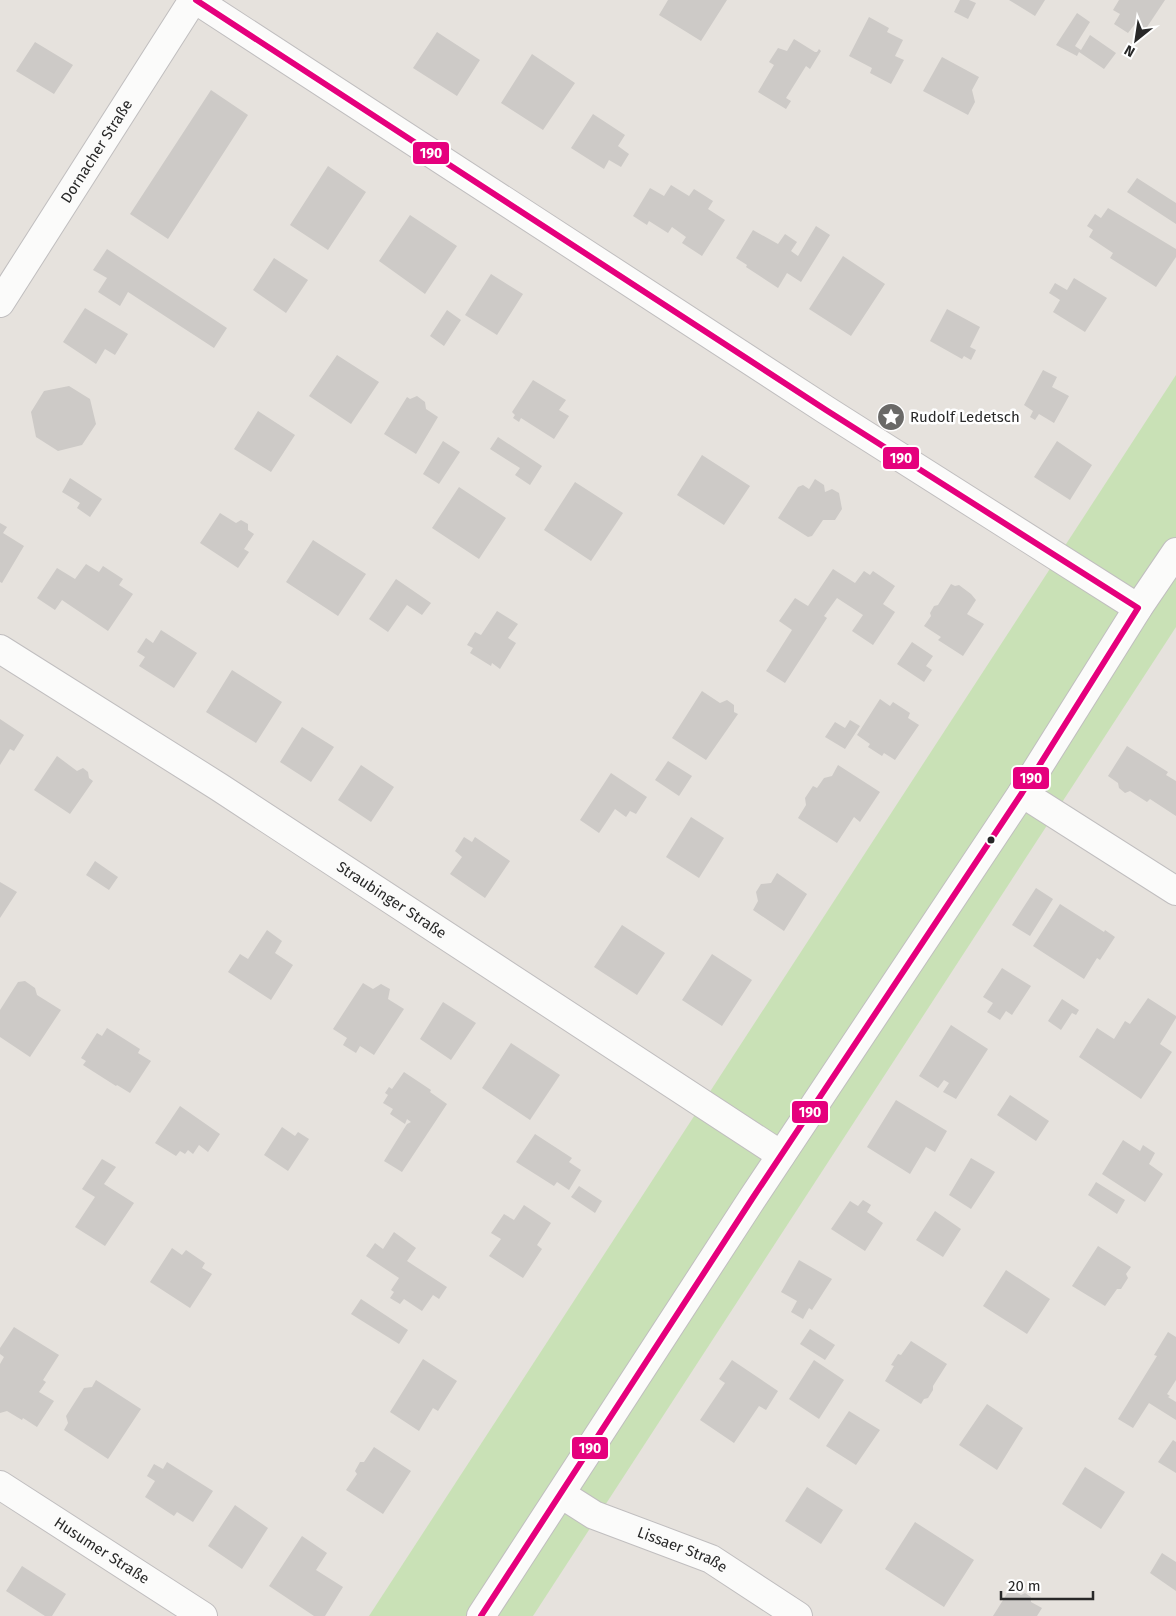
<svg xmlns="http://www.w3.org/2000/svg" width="1176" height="1616" font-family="'Fira Sans',sans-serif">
  <rect width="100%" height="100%" fill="#e6e2dd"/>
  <path fill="#c9e1b6" d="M1176,375V627L533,1616H369Z"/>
  <path fill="#cdcac7" d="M668,0H727L701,41L659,15Z
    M960,0H969L976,3L968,19L954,12Z
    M1009,0H1045L1035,16Z
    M1119,0H1165L1145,30L1135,24L1128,33L1114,24L1120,14L1113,10Z
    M1077,13L1090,22L1075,46L1081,50L1090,35L1116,53L1104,69L1079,52L1077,56L1056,45Z
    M869,17L889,28L887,32L903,40L895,56L904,60L891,84L870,73L872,68L849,56Z
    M437,32L480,60L457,96L413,68Z
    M794,39L815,52H817L819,49L821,51L810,69L806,66L786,98L791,101L786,109L758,92L774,65L769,62L778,48L787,51Z
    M35,42L73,65L54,94L16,71Z
    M532,54L575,83L543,130L501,103Z
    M942,57L979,77L972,90L975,102L968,115L923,91Z
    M211,90L248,115L168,239L130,214Z
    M593,114L625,135L618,146L629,154L621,167L609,160L604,169L571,148Z
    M328,166L366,192L328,250L290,225Z
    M1137,178L1176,203V224L1127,192Z
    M671,185L689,196L694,189L713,201L708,209L725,220L702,256L682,243L686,237L672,227L668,233L649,221L647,225L633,216L650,188L664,196Z
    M1108,208L1176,249V257L1156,287L1110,258L1113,253L1089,237L1093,230L1087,226L1095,214L1101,218Z
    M410,215L457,246L425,294L379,261Z
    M816,226L830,235L801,282L787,273L778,288L746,267L747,265L736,258L753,230L778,244L785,234L797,242L791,251L798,256Z
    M107,249L227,328L214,348L128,292L120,306L98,292L107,278L93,270Z
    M843,256L885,284L851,336L809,309Z
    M274,258L308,280L286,313L253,290Z
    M491,274L523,294L497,335L465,315Z
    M1074,278L1107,298L1085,332L1053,312L1060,300L1049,293L1055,283L1067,290Z
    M85,308L128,334L115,355L105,349L96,364L63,342Z
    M947,309L980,327L970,347L976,350L971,360L964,356L962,359L930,341Z
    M447,310L461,320L444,346L430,336Z
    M337,355L379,382L351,424L309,396Z
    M1043,370L1057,377L1052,387L1069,396L1054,423L1039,414L1035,420L1030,417L1033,411L1024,405Z
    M533,380L566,400L559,410L569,416L554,439L521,418L519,422L513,418L515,415L512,412Z
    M69,386L90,399L96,424L82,445L58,451L36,437L31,412L44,391Z
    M417,396L425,402L426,409L438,417L416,454L384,434L407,397L410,399Z
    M258,411L295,435L271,472L234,449Z
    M498,437L542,466L530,485L515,475L520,468L490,449Z
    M443,441L460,452L439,484L423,474Z
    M1057,441L1092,465L1070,500L1034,477Z
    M702,455L750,486L724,525L677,495Z
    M70,478L102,499L90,517L77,508L80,503L62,492Z
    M815,479L824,485L825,492L832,489L839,493L842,509L835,520H823L812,536L808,537L778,518L798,487L803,485L809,489Z
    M575,482L623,513L591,561L544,530Z
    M459,487L506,518L479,559L432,528Z
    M220,513L236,523L241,520L248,524V530L254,534L244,549L249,552L238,568L200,543Z
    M0,523L7,527L3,533L24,546L2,583L0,582Z
    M313,540L366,574L338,616L286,582Z
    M86,564L99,572L103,566L123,579L119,585L133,594L108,631L62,600L55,610L37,598L57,568L75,579Z
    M833,569L855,583L864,571L870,575L873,571L895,586L883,604L895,612L873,645L852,631L863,615L837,598L824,616L827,618L785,683L766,671L792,630L779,621L795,598L808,606Z
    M396,579L431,603L422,615L407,605L388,632L369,619Z
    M951,584L955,586L959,585L971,594L976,600L967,614L984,624L963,656L938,640L941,637L924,626L931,616L930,613L934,606L938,605Z
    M497,611L518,624L508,638L516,643L500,669L492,663L491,666L470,653L473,648L467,645L475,632L481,635Z
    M161,630L197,653L174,688L139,666L145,657L137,652L146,638L153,643Z
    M912,642L933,656L926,666L932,670L924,682L897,664Z
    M232,670L282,702L256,743L206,712Z
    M702,691L720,703L727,700L734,705V712L738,714L706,760L672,738Z
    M880,699L890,706L893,702L910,713L908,718L919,725L895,760L884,753L882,756L868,747L870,744L857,735Z
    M0,719L24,735L14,751L10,749L0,765Z
    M850,720L860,726L845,749L825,737L835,722L845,728Z
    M302,727L334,747L311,782L280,762Z
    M1127,746L1168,772L1166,775L1176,781V816L1150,799L1147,802L1130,791L1125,793L1119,788L1118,783L1108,776Z
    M57,756L77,771L83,768L88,772L89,778L93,781L70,814L34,790Z
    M668,761L692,776L679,796L655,780Z
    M361,765L394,787L371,822L338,800Z
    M838,765L880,792L860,822L854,817L837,843L798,818L806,805L805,798L813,786L817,788L824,778L832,776Z
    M611,773L647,797L636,814L630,811L626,817L615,809L599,833L580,820Z
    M691,817L724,838L699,878L666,857Z
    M464,837L472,842L475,837L510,861L485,898L450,874L462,857L455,851Z
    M95,861L118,877L109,890L86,875Z
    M777,873L807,894L784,931L753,910L758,901L756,892L761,884L771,883Z
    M0,882L17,892L0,918Z
    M1036,888L1053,899L1030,936L1012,925Z
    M1060,904L1104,932L1105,930L1115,937L1100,960L1097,958L1084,979L1033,946Z
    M622,925L665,953L637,995L594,967Z
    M267,930L282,941L275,953L293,965L271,1000L228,972L240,954L248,959Z
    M712,954L752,980L722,1026L682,1000Z
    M1002,968L1031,986L1012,1015L1006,1011L1000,1020L987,1012L993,1003L983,997Z
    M25,981L35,988L37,995L61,1010L30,1057L0,1037V1010L18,982Z
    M363,983L373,989L381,984L390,989L388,999L404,1009L374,1055L360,1046L356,1053L343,1045L347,1038L333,1029Z
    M1148,998L1176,1016V1018L1160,1044L1172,1052L1141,1099L1079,1057L1097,1028L1114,1039L1125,1021L1130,1024Z
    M1062,999L1079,1010L1076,1015L1072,1013L1061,1030L1048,1021Z
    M443,1002L476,1023L451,1060L420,1039Z
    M951,1025L988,1049L956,1099L943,1092L949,1083L944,1080L938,1088L919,1076Z
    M107,1028L140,1049L138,1053L151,1061L130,1093L117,1085L116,1086L83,1065L86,1061L81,1058L97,1033L102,1036Z
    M511,1043L560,1075L530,1120L482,1088Z
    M404,1072L431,1090L430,1092L447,1104L402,1172L384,1161L407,1124L411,1122L407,1119L405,1124L390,1114L393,1109L383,1103L388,1095L385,1093L389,1087L392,1089Z
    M1010,1095L1049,1121L1036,1141L997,1115Z
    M896,1100L947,1131L935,1152L926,1147L910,1174L867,1147Z
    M180,1106L220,1134L208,1152L199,1145L193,1154L188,1150L185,1154L180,1151L176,1156L155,1143Z
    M282,1127L295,1136L298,1132L309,1139L288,1171L264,1155Z
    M535,1134L572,1158L569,1162L581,1170L569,1190L557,1182L554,1186L516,1162Z
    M1123,1140L1140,1151L1143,1145L1155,1153L1149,1164L1163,1174L1145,1202L1102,1174Z
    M971,1158L995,1172L971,1209L949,1195Z
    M102,1159L116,1167L104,1184L134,1203L105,1246L75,1227L95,1197L82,1189Z
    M1096,1182L1125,1200L1117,1214L1088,1195Z
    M579,1186L602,1201L595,1213L571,1197Z
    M863,1200L871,1205L867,1212L883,1223L865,1251L831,1229L850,1201L858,1206Z
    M524,1205L551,1223L537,1245L542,1249L523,1278L489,1256L501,1239L491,1233L504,1214L514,1220Z
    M935,1211L961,1229L943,1257L916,1240Z
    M394,1232L416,1248L407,1261L447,1287L439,1299L433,1295L422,1311L404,1299L400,1304L390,1298L394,1292L391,1290L399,1278L366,1256L375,1243L383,1249Z
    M1098,1246L1131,1267L1126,1274L1128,1278L1121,1289H1117L1105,1306L1072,1286Z
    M172,1248L182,1255L186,1250L205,1263L202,1268L212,1274L190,1308L150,1282Z
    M799,1260L832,1279L812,1310L809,1308L803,1319L791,1312L797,1301L781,1292Z
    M1006,1270L1050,1299L1027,1334L983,1306Z
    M361,1299L408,1330L399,1344L351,1314Z
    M14,1327L59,1355L43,1380L46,1382L39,1392L54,1401L37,1427L23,1418L22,1420L7,1411L0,1413V1364L4,1357L0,1354V1348Z
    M810,1329L835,1345L825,1360L800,1344Z
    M1168,1332L1176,1337V1380L1167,1394L1170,1396L1168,1397L1176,1402V1420L1149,1403L1133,1428L1118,1419L1157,1356L1154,1355Z
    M911,1341L947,1364L933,1386V1390L928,1398L924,1399L921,1404L885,1381L894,1366L891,1365L898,1354L901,1355Z
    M423,1359L457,1381L438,1411L433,1408L419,1431L390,1412Z
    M732,1360L778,1391L766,1410L759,1406L734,1443L700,1420L725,1383L719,1379Z
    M814,1360L844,1380L819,1419L789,1399Z
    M96,1380L141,1409L108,1459L64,1430L68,1423L66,1416L84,1388L92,1387Z
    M987,1404L1023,1428L997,1470L959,1445Z
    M849,1411L880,1430L856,1465L826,1446Z
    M1173,1440L1176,1442V1473L1158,1462Z
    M374,1447L411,1471L383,1514L346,1490L357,1474L355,1471L360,1462H364Z
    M167,1462L213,1491L193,1522L177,1512L174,1516L145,1497L155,1481L147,1476L154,1464L163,1469Z
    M1085,1467L1125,1492L1101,1529L1062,1504Z
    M807,1487L843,1510L821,1544L785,1521Z
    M235,1505L268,1528L242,1569L208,1546Z
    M915,1522L974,1560L944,1607L885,1569Z
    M302,1536L327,1553L316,1570L343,1587L325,1616H314L269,1586Z
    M1162,1553L1176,1562V1591L1150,1573Z
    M22,1566L66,1594L52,1616H45L6,1591Z
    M1010,1589L1021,1595L1025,1593L1031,1597V1602L1042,1608L1037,1616H993Z"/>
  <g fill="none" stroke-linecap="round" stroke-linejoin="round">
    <g stroke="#c0bebf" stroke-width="30">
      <g id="street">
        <path d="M196,0L826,410L1138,608"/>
        <path id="s1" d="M0,303L193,0"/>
        <path id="s2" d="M0,649L219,787L781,1155"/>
        <path d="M1022,793L1176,891"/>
        <path id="s3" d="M0,1485L203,1616"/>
        <path id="s4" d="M561,1494L594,1515L711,1559L798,1616"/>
        <path d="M481,1616L752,1199L1022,793L1138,608L1176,552"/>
      </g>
    </g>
    <use href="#street" stroke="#fbfbfa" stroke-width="28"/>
    <g stroke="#fff" stroke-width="10">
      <path id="bus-1" d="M196,0L826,410L1138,608
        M481,1616L752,1199L1022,793L1138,608"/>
    </g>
    <use href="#bus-1" stroke="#e5007d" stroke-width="6"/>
  </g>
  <defs>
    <g id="sight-disc" transform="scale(1.4375)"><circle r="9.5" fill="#6a6967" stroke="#fff"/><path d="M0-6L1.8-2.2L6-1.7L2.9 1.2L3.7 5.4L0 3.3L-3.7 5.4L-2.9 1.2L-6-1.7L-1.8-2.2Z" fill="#fff"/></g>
  </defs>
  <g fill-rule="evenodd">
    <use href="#sight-disc" x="891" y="417"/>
  </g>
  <circle fill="#282828" stroke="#fff" stroke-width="2" cx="991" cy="840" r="4.5"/>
  <g text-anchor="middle" stroke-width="5" stroke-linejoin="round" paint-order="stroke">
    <g font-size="15" fill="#282828" stroke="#fff">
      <text dy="5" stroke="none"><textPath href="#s1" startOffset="180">Dornacher Straße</textPath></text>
      <text dy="5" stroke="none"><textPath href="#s2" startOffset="465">Straubinger Straße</textPath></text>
      <text dy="5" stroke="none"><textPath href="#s3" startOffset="121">Husumer Straße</textPath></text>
      <text dy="5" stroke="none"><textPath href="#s4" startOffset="134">Lissaer Straße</textPath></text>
    </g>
    <g font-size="15" fill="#282828" stroke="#fff" text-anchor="start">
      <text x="910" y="422">Rudolf Ledetsch</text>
    </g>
  </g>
  <g stroke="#fff" stroke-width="2">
    <rect x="412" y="141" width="38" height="24" rx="5" fill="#e5007d"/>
    <rect x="882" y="446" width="38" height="24" rx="5" fill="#e5007d"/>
    <rect x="1012" y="766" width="38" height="24" rx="5" fill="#e5007d"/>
    <rect x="791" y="1100" width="38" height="24" rx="5" fill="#e5007d"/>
    <rect x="571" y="1436" width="38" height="24" rx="5" fill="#e5007d"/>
  </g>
  <g font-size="14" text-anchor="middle" font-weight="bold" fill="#fff">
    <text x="431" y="158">190</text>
    <text x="901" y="463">190</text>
    <text x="1031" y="783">190</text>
    <text x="810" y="1117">190</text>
    <text x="590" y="1453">190</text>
  </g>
  <g transform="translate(1136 40) rotate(210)" stroke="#ffffff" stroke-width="4" paint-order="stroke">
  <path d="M0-4L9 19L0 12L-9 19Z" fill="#282828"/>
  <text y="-8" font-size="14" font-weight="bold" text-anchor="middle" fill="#282828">N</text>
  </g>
  <path d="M1001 1591v8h92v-8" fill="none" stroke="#282828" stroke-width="2.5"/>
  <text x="1008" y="1591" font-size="15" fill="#282828" stroke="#ffffff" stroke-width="4" paint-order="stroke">20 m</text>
</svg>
